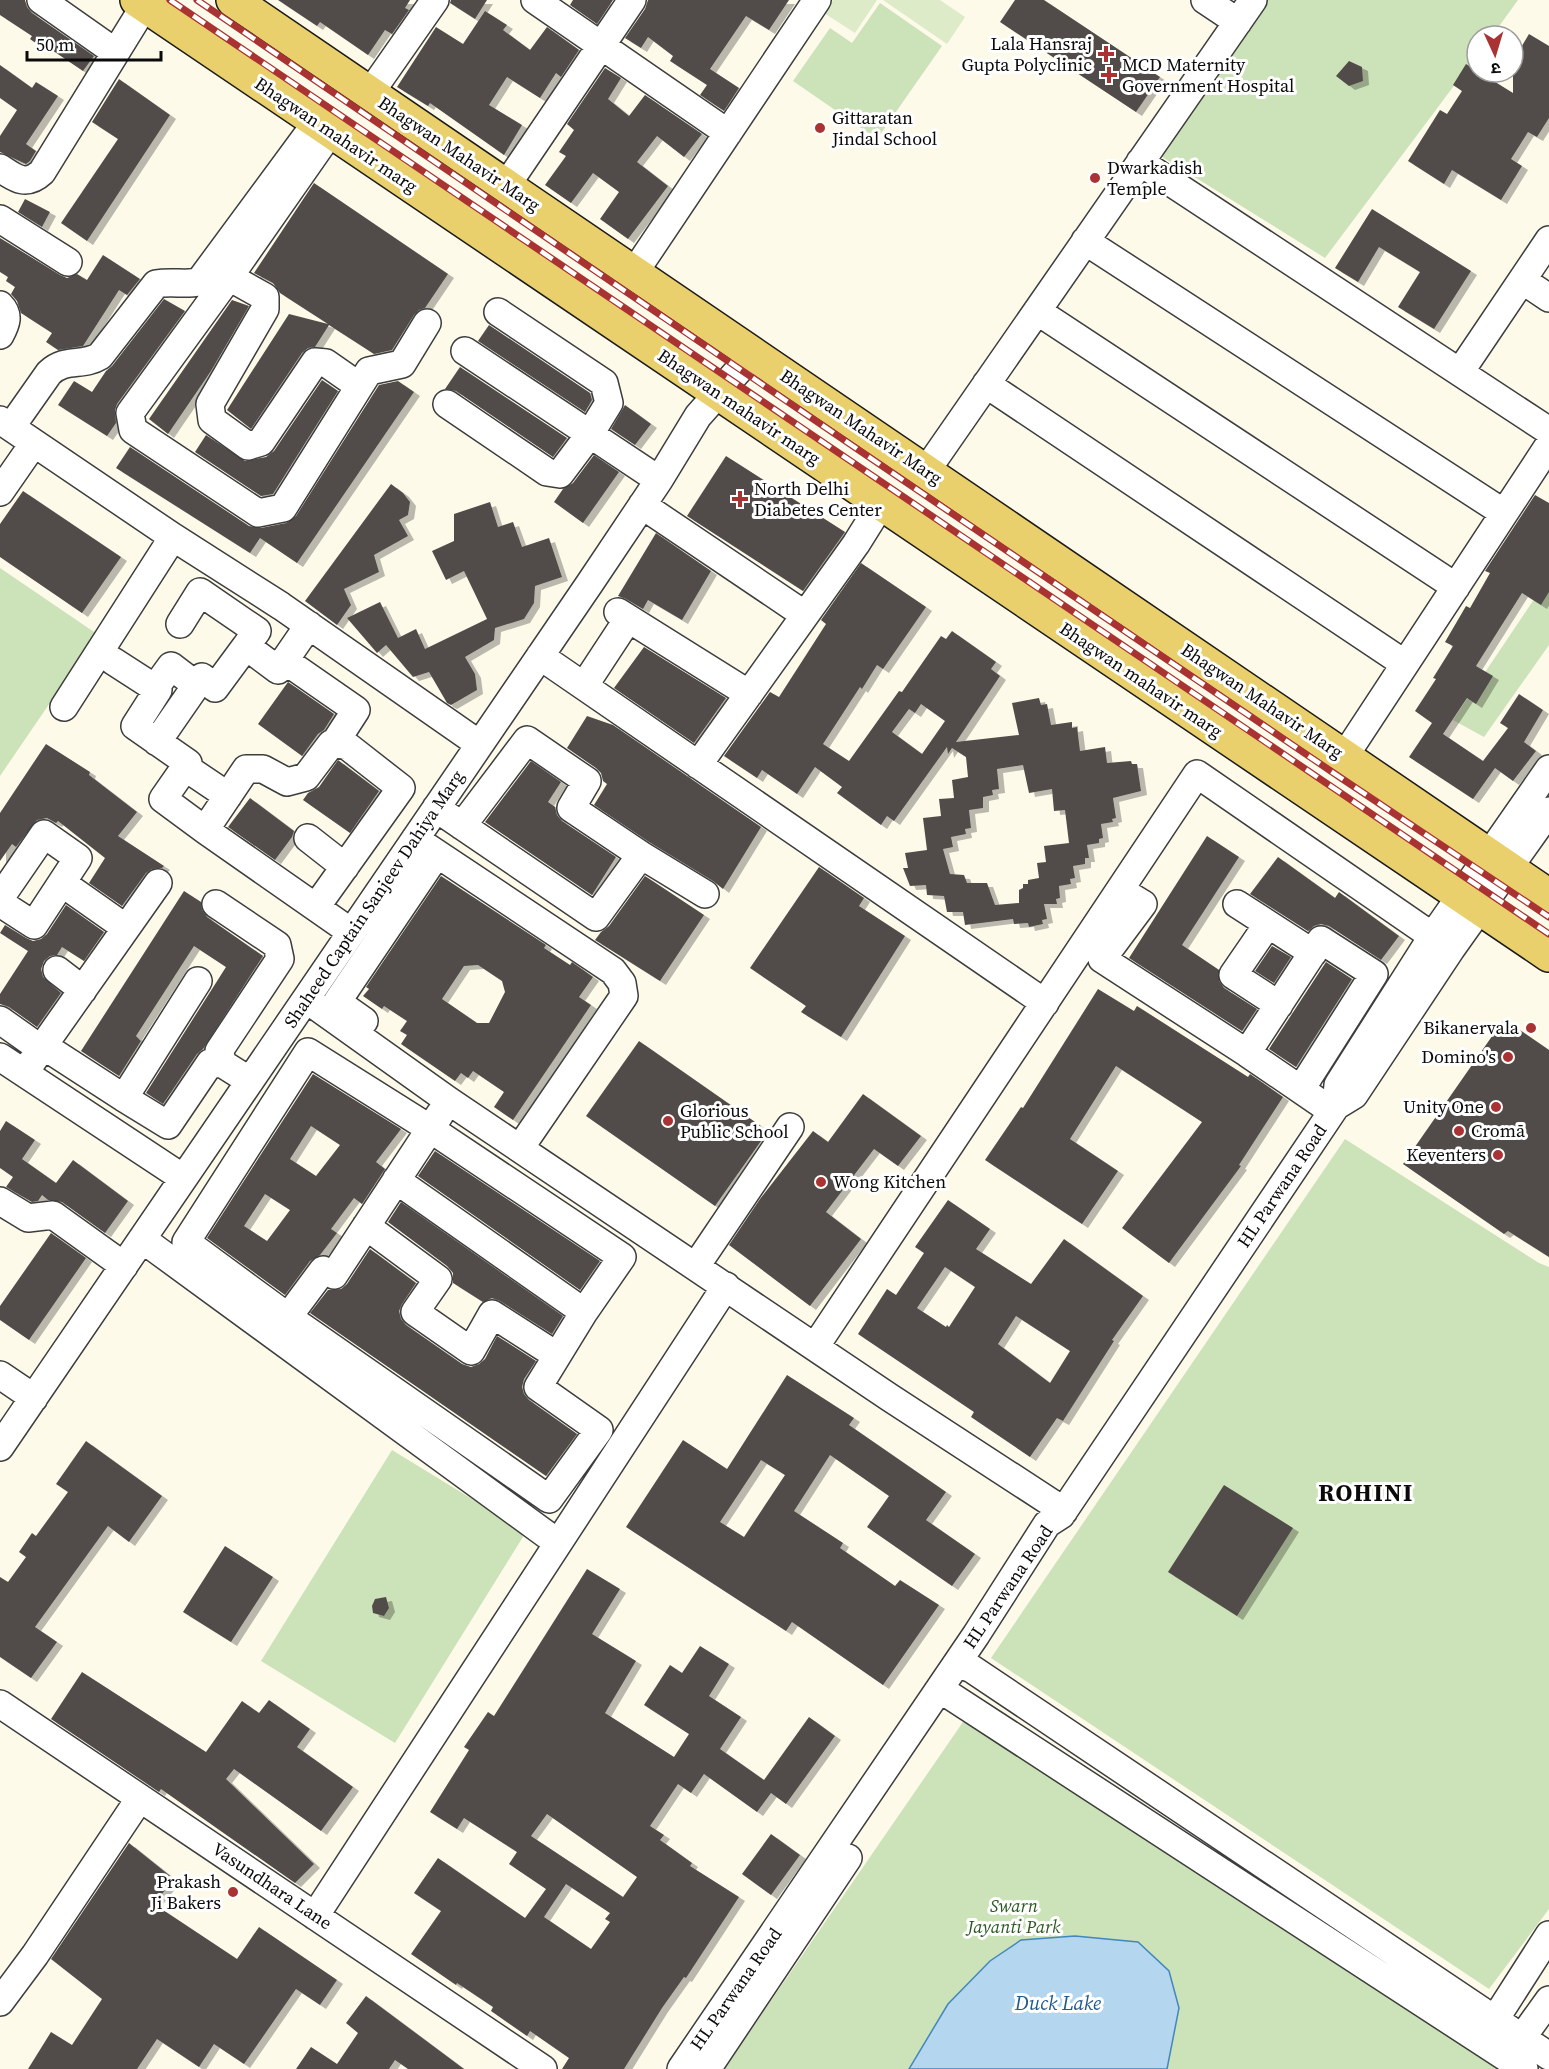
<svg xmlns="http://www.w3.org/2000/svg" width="1549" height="2069" font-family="'Source Serif 4','Noto Sans Devanagari',serif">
  <defs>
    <filter id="shadow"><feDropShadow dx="6" dy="4" stdDeviation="0" flood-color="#0004"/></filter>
  </defs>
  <rect width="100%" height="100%" fill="#fdfaea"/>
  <path fill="#cce2b8" d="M1265,0H1518L1492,36H1477V55L1325,258L1159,155Z
    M880,3L942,46L877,139L793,81L830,28L852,43Z
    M0,568L97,634L0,776Z
    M1549,577V645L1484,737L1453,720Z
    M1345,1139L1539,1263L1549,1267V1909L1489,1989L991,1658Z
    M392,1450L526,1532L395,1743L261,1661Z
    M974,1706L1517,2069H724Z"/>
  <path fill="#ddebc8" d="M833,0H877L855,33L824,13Z
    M883,0H940L965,17L947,44Z"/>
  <path fill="#b4d6ee" stroke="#4387bd" stroke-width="1.5" d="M1075,1936L1138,1942L1169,1971L1179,2008L1167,2069H909L948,2004L990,1961L1021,1940Z"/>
  <path fill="#514c48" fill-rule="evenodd" filter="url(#shadow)" d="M0,0H25L27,7L32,13L94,56L83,71L46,46L44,49L30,39L32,36L0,15Z
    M278,0H410L405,8L409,10L392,34L385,30L368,55L320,22L317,26Z
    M451,0H487L475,19L450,3Z
    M573,0H613L597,24L570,5Z
    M648,0H789L769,30L746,16L710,69L739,88L724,111L700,95L707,85L670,61L673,56L648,37L641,48L625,38L645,9Z
    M1015,0H1044L1160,77L1136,112L1000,22Z
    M485,11L507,25L503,30L530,50L547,27L579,50L561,77L556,73L540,98L507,77L489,105L522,125L504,155L430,103L428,106L397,87L436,27L463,44Z
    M1529,34L1549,46V118L1537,137L1528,132L1511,159L1522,166L1501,200L1452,170L1444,184L1408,161L1440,110L1447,114L1462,91L1453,85L1466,64L1513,93V61Z
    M1349,61L1362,67L1363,81L1349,86L1336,76Z
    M0,65L32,88L36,82L58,96L26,144L36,151L30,161L26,164L0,152V136L17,110L0,98Z
    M605,68L621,78L608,99L629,116L645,95L702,134L684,157L657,136L637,162L668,186L628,239L600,219L619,192L593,173L571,203L545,185L566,156L559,152L574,130L567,124Z
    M119,79L170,115L87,241L61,223L118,139L92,122Z
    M314,183L448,274L425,308L419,310L414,315L392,350L374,354L329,325L315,347L308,348L302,353L251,429L227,410L289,314L328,324L280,293L273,283L254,273Z
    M25,199L50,212L42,227L18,212Z
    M1372,209L1471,271L1434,329L1398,307L1420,272L1379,247L1358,282L1335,268Z
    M0,238L60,275L67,278L77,274L87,280L103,255L140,279L127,295L119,290L83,346L58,350L46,342L52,333L21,313L17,301L11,294L15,287L6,281L8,277L0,272Z
    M164,299L185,311L117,404L115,410L116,423L107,436L58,405L74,381L92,392L106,371L112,366Z
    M232,300L249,306L211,371L168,434L149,419Z
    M489,325L590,393L592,400L585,412L478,341Z
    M460,367L567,438L553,457L456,391L445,389Z
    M322,380L338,391L273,494L261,496L195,452L206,435L245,461L266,457L274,451Z
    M398,381L414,392L297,563L260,538L250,553L116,468L130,447L249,526L261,528L286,523L296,516L379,385Z
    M625,405L651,424L635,445L611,429Z
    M594,455L619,472L583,523L554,502L563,489L573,483Z
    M726,456L845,532L803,591L687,516Z
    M391,484L403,493L410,502L408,515L399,520L408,536L374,555L379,572L344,589L351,605L337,625L305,601Z
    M23,491L121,557L82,613L0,557V524Z
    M1535,495L1549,503V592L1541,605L1522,593L1476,666L1493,676L1476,704L1467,698L1443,734L1483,761L1508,728L1500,723L1519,694L1543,710L1524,742L1536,751L1513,781L1495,768L1473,799L1409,757L1432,723L1415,711L1436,679L1433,678L1453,646L1445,642L1466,606L1470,608L1490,573L1485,571Z
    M490,502L498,527L513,522L522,547L549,538L562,577L535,586L534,603L524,619L495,628L494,640L465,657L475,674L477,690L451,705L447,703L429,672L413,677L386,645L377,653L347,618L380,602L398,638L416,629L425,649L487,619L464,571L446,580L432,551L454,541V514Z
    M656,533L711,571L682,620L648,600L643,609L626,599L618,596Z
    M861,563L926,607L883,669L877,665L862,689L860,687L823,744L849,761L899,691L902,692L941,636L946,639L952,631L996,662L991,669L1000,676L956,742L1019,735L1012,703L1039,698L1041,705L1047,704L1051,725L1072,722V728L1077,727L1080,751L1105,747L1107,763L1131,761L1132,764H1137L1141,791L1113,798L1116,818L1112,819L1113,822L1101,824L1103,838L1099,839V843L1087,845L1089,858H1085V864L1073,866L1075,878L1070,879L1071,884L1059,886L1060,898L1056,899L1057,904H1044L1047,919L1042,920L1043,924L1029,927L1028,923L1014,924L1013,919L965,925L963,912H947L944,896L927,895L926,885L910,886L903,868H908L905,853L927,850L923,818L941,816L939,799L954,798L952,780L968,777L966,757L952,748L948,754L947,747L894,821L887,816L881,825L837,793L842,787L815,767L797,794L762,770L757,778L724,756L770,692L779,697L826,624L821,620ZM921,704L945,721L922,754L892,732L909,709L915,713ZM1023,765L1029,793L1052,789L1054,811L1065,810L1069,843L1044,846L1046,862L1037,863L1039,878L1028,880V884H1023V888L1019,890V903L995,905L987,883H967L964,875L950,874L943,849L953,847L951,837L966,834L965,829L971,828L969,810L983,808V797L993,795L992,790L999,789L997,769Z
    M644,647L726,698L694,743L614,688Z
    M288,682L334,714L324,730L318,734L302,756L258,724Z
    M587,716L613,725L761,827L723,889L713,881L649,842L594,805L607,784L603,781L601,773L596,768L567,748Z
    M46,744L90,772L89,775L137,812L118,836L164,866L162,868L152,869L146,873L122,906L89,883L105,858L58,821L56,823L47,818L37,820L16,847L12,844L0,861V813Z
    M338,760L379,791L350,833L303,800L308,793L319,787Z
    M531,761L561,782L548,802L555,807L557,815L562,821L616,857L592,895L485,822Z
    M250,798L294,831L292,837L275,860L228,827Z
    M1207,836L1239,857L1182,945L1219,970V981L1224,988L1257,1009L1242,1031L1129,958Z
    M1278,857L1335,898L1339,892L1399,936L1381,960L1329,926L1321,924L1314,926L1308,931L1250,894Z
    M819,867L864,898L859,906L905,936L841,1037L801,1012L806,1006L750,968Z
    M441,876L546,945L544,948L570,965L572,962L593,977L579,997L591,1005L513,1120L494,1107L504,1092L473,1071L468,1078L461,1073L455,1081L401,1044L407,1035L400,1031L407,1021L384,1006L382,1009L363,996L369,989L366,987ZM478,965L502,981L505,992L489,1023H477L442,999L464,966Z
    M645,876L704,915L660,981L595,940L601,932L609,926Z
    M184,891L201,902L202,910L207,917L263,956L203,1049L197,1054L163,1104L146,1093L226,967L194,946L136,1036L141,1041L119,1076L81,1051Z
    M66,905L104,932L84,961L62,947L57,955L50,956L44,961L41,969L43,977L61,993L37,1027L9,1007L0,1004V994L28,951L0,933L5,925L26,938L33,941L41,939L47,934Z
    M1272,946L1291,957L1274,983L1255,971Z
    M1326,962L1352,979L1296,1067L1269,1049Z
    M1098,989L1134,1011L1137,1006L1248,1077L1250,1074L1283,1097L1239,1165L1241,1166L1169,1263L1122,1228L1202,1122L1116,1066L1070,1139L1118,1171L1082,1224L985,1160L1021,1107L1023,1108Z
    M1504,1019L1549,1050V1257L1508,1231L1504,1234L1403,1164Z
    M639,1041L768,1131L715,1206L586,1116Z
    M313,1074L401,1129L376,1162L385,1169L362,1204L354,1198L331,1229L337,1233L320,1255L310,1261L285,1295L207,1238ZM311,1126L340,1145L316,1176L290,1159ZM265,1194L290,1210L267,1241L244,1226Z
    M863,1094L921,1136L898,1166L874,1149L826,1212L861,1239L810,1306L729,1245L760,1199L813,1131L828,1142Z
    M6,1121L35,1140L22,1159L56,1183L73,1160L128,1201L105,1233L62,1202L48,1200L42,1195L38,1201L32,1202L6,1187L13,1177L0,1168V1131Z
    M435,1151L600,1261L580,1290L418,1176Z
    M948,1200L990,1229L976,1249L1031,1284L1064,1239L1143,1296L1112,1340L1114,1341L1063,1421L1057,1418L1030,1457L971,1417L974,1412L858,1334L887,1289L896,1295L924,1253L915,1247ZM945,1267L975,1287L949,1327L947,1325L946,1327L917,1308ZM1016,1316L1070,1351L1050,1383L998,1344Z
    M401,1202L563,1316L552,1334L500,1301L492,1298L483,1302L453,1283V1273L447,1266L388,1222Z
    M51,1233L86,1258L29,1340L0,1320V1306Z
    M370,1249L416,1283L402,1304L399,1311L401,1319L406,1325L462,1364L471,1367L479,1364L485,1359L497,1336L536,1361L524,1379L522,1387L524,1394L529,1400L577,1434L546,1476L310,1313L328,1290L341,1289L347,1284Z
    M787,1375L854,1418L849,1425L946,1492L926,1520L975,1554L952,1586L867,1527L889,1496L830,1455L794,1511L843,1543L840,1548L895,1586L900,1580L939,1605L883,1685L792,1622L786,1631L626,1527L683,1440L727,1469ZM761,1460L785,1475L744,1537L720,1522Z
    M86,1441L162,1496L129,1542L108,1526L35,1627L57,1642L31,1678L0,1657V1577L8,1582L26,1557L19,1552L32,1533L36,1536L68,1492L56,1484Z
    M1224,1485L1293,1528L1237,1616L1168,1572Z
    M225,1546L273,1577L231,1642L183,1612Z
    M587,1569L620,1589L592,1634L636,1661L605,1713L674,1757L689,1734L644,1705L670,1665L682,1673L700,1646L729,1664L709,1696L741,1717L720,1749L764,1780L809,1717L835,1736L786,1804L771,1793L757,1812L704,1774L691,1793L678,1784L650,1826L664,1835L660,1840L692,1863L690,1866L739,1897L686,1978L684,1977L662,2008L624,2069H562L569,2058L530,2031L527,2036L491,2011L493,2007L457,1983L456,1985L411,1954L441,1911L414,1893L438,1858L525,1918L546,1889L509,1864L517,1852L464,1818L457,1829L430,1812L469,1750L464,1747L488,1712L494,1716ZM547,1814L637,1877L623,1897L531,1836ZM566,1884L610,1913L605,1919L610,1922L591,1949L544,1917Z
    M386,1597L389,1608L384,1616L373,1613L372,1606L375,1599Z
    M82,1672L206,1752L242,1701L259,1713L269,1700L310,1729L297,1747L353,1787L321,1831L234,1769L226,1779L314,1864L295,1883L161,1789L159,1792L51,1719Z
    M771,1834L800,1855L771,1895L742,1874Z
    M129,1843L174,1879L154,1904L237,1959L259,1927L337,1980L320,2005L296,1989L244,2064L214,2044L199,2067L157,2039L137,2069H28L51,2032L72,2045L102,1999L51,1959Z
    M366,1996L464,2069H408L395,2060L389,2069H296L311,2047L337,2064L358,2033L346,2023Z"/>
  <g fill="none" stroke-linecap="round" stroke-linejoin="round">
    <g stroke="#3d3d3d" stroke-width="30">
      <path id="minor" d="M41,0L115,52
        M535,0L728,133
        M1205,0L1238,22
        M370,93L435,0
        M331,131L229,277L130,413L133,430L258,513L283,508L369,371L402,364L427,323
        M1140,162L1549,431
        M0,168C15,178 26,187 42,172L145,5
        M506,186L632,0
        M0,219L68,262
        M1085,241L1504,513
        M634,273L817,0
        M229,277L265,297V309L210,404L212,420L248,446L261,442L315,362L326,363L359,386
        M1522,280L1549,298
        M0,305C10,315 6,324 0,335
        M1037,311L1456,587
        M465,351L659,480
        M1460,372L1549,240
        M986,384L1405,664
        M447,404L547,472L560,474L590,434L609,403L604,383L498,312
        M0,420L173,537L281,606L479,744
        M11,427L49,373C66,357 82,367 100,356L156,284C171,281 185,285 199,282L317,122
        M926,471L1253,0
        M0,492L34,443
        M642,505L805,615
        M618,612L749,694
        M180,624L200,592L257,631L246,646
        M540,656L1045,1003
        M284,660L356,710L334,744
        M113,661L158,690L135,726L188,763L163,799L205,830
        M584,686L628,619
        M155,688L171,666L196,685
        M64,707L173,537
        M157,742L202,677L215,688L246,646L278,670L309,625
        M1344,757L1549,445
        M698,765L856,544L881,504
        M185,767L228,796
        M436,808L596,917L641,855L571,808L587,781L527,740L462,826
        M308,838L345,867
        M415,839L613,971L622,983L624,996L520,1148
        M641,855L705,894
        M62,883L126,928
        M1120,890L1143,904L1102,959L1247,1053L1332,1111
        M0,898L44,834L78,858L34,925L0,903
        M216,904L277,945L280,959L219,1051L223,1064
        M1237,904L1268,924L1233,975L1279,1005
        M316,907L401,788L346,745L331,744L306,777L287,782L263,769H246L205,830L351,932
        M1268,924L1313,953
        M57,970L83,990
        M198,981L124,1098L168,1125L210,1063L223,1064L250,1081
        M306,999L449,1101L889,1397L1064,1511
        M0,1020L41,1049
        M364,1021L337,1002L437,854
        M53,1052L124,1098
        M308,1052L432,1130L622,1257L584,1312L538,1387L599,1430L549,1499L288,1317L186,1242Z
        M1247,1053L1321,940L1374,974L1301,1089
        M0,1057L183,1178
        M24,1073L158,883
        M1336,1106L1338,1085L1432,937L1549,769
        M396,1180L584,1312
        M0,1201L28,1218L53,1215L124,1266
        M366,1226L438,1279L415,1312L471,1351L492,1314L556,1355
        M142,1239L558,1543
        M696,1266L790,1127
        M288,1317L323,1270L334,1275L440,1114
        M815,1347L1197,774L1451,949
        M0,1375L34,1398
        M0,1447L590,583L659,480L698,416L753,354
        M957,1663L972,1669L1549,2056
        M940,1689L1524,2069
        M0,1704L543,2069
        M315,1916L726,1286
        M0,2002L35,1955L140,1798
        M1485,2035L1549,1935
        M1511,2053L1549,2000
        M681,2069L976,1635L1047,1524L1061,1515L1336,1106L1354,1095L1451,949L1549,811
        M707,2069L848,1858"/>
    </g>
    <g stroke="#1b1b1b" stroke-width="36">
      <path id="major" d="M137,0L1549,955
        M233,0L1549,896"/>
    </g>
    <use href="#minor" stroke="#fff" stroke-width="27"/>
    <use href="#major" stroke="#e9d06d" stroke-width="33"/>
    <g stroke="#a93333" stroke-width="7">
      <path id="rail" d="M170,0L1549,934
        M197,0L1341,778L1549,917"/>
    </g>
    <use href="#rail" stroke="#fff" stroke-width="4.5" stroke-dasharray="14" stroke-linecap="butt"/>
  </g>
  <g fill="#a93333" stroke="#fff" stroke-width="2">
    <path d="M1103 45h6v6h6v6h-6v6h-6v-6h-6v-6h6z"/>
    <path d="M1106 66h6v6h6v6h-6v6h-6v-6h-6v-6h6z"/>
    <circle cx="820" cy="128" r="6"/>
    <circle cx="1095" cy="178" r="6"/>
    <path d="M737 490h6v6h6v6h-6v6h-6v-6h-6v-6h6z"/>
    <circle cx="1531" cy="1028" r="6"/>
    <circle cx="1508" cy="1057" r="6"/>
    <circle cx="1496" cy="1107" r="6"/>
    <circle cx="668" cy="1121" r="6"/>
    <circle cx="1459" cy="1131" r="6"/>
    <circle cx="1498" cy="1155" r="6"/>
    <circle cx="821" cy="1182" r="6"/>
    <circle cx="233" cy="1892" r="6"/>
  </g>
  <g text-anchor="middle" stroke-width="6" stroke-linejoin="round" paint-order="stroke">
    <g font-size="18" fill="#0a0a0a" stroke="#fff" text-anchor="start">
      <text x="1092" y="50" text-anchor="end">Lala Hansraj<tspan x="1092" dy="21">Gupta Polyclinic</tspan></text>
      <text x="1122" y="71">MCD Maternity<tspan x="1122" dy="21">Government Hospital</tspan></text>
      <text x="832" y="124">Gittaratan<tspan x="832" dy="21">Jindal School</tspan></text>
      <text x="1107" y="174">Dwarkadish<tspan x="1107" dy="21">Temple</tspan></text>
      <text x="754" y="495">North Delhi<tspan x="754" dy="21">Diabetes Center</tspan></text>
      <text x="1519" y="1034" text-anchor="end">Bikanervala</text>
      <text x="1496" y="1063" text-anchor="end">Domino's</text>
      <text x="1484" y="1113" text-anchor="end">Unity One</text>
      <text x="680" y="1117">Glorious<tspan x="680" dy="21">Public School</tspan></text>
      <text x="1471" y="1137">Cromā</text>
      <text x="1486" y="1161" text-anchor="end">Keventers</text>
      <text x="833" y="1188">Wong Kitchen</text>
      <text x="221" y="1888" text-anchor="end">Prakash<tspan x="221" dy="21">Ji Bakers</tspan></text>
    </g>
    <g font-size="18" fill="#0a0a0a" stroke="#fff">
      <text transform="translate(336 135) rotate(34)" y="6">Bhagwan mahavir marg</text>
      <text transform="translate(459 154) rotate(34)" y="6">Bhagwan Mahavir Marg</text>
      <text transform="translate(739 407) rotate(34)" y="6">Bhagwan mahavir marg</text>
      <text transform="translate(861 427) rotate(34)" y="6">Bhagwan Mahavir Marg</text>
      <text transform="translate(1141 680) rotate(34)" y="6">Bhagwan mahavir marg</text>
      <text transform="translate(1262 701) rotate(34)" y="6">Bhagwan Mahavir Marg</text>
      <text transform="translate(374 899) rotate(-56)" y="6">Shaheed Captain Sanjeev Dahiya Marg</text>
      <text transform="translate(1282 1186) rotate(-56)" y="6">HL Parwana Road</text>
      <text transform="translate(1008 1587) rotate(-56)" y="6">HL Parwana Road</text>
      <text transform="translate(272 1886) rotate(34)" y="6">Vasundhara Lane</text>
      <text transform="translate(736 1989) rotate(-55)" y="6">HL Parwana Road</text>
    </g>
    <g font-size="18" font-style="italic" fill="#2c5923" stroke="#fff">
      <text x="1014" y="1912">Swarn<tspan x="1014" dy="21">Jayanti Park</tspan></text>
    </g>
    <g font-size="20" font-style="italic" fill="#23598c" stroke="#fff">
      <text x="1058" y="2010">Duck Lake</text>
    </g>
    <g font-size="24" font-weight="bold" letter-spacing="1.5" fill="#0a0a0a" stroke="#fff">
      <text x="1366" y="1501">ROHINI</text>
    </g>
  </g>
  <g transform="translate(1495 54) rotate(176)"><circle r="28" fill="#ffffff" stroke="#9d9d9d" stroke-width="1.5"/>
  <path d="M0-4.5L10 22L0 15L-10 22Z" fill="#a93333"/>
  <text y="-9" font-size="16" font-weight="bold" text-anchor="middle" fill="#0a0a0a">उ</text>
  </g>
  <path d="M27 51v9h134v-9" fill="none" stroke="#0a0a0a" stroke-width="3"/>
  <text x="36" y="51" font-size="18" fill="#0a0a0a" stroke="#ffffff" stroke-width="4.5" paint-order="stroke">50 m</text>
</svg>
